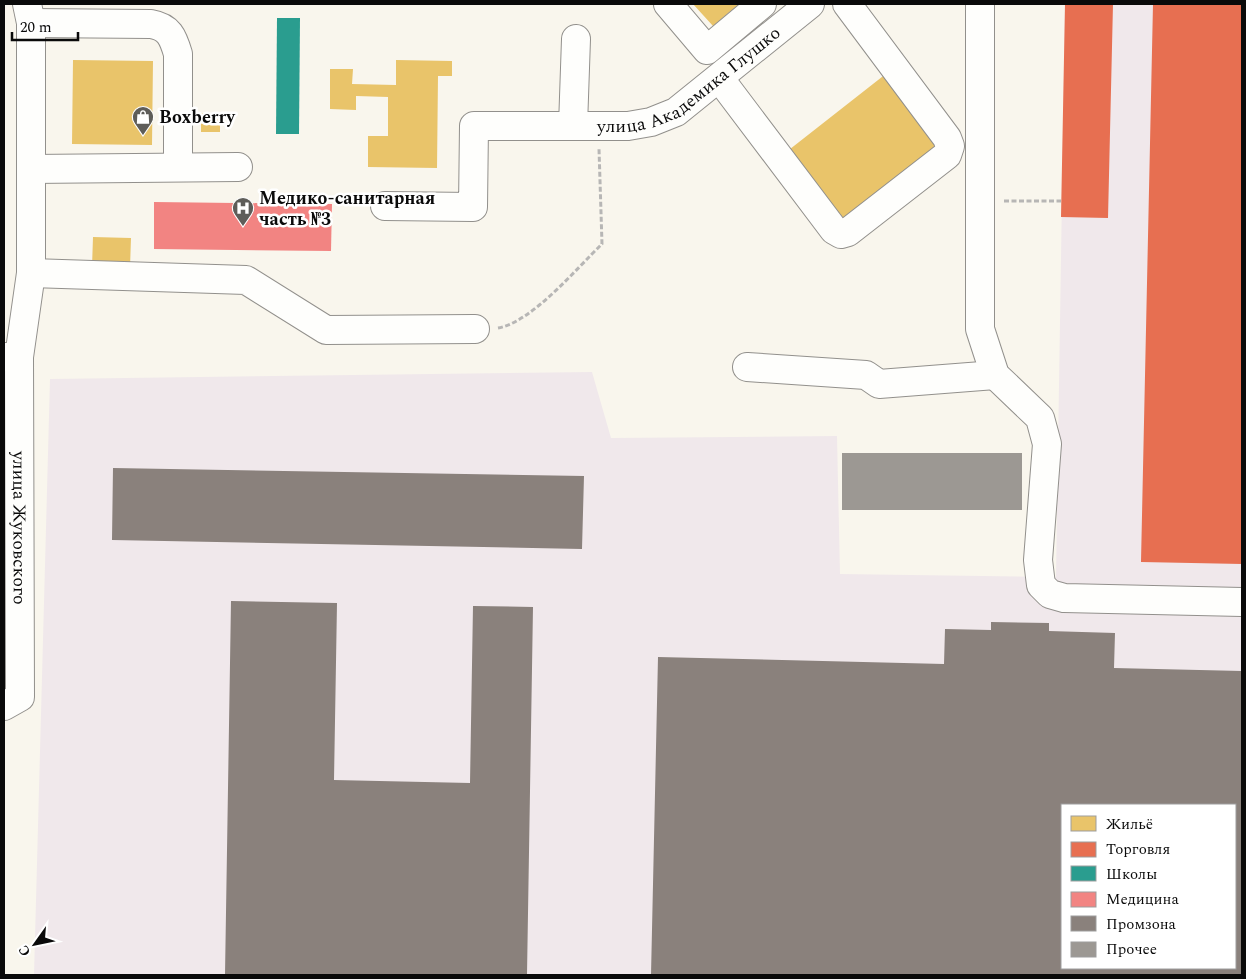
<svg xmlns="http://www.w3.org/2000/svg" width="1246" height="979" font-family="Spectral,serif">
  <rect width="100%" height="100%" fill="#f9f6ed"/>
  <path fill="#f0e8eb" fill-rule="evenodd" d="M1065,4H1242V975H34L50,379L592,372L611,438L837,436L840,574L1056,577ZM1062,805H1235V968H1062Z"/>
  <path fill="#e9c46a" d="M693,4H739L713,26Z
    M73,60L153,61L152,145L72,144Z
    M396,60L452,61V76H438L437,168L368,167V136H388V97L356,96V110L330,109V69H353L352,84L396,85Z
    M887,73L943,145L841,225L785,153Z
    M201,113H220V132H201Z
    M93,237L131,238L130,268L92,267Z"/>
  <path fill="#e76f51" d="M1065,4H1113L1108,218L1061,217Z
    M1153,4H1242V564L1141,562Z"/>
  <path fill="#2a9d8f" d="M277,18H300L299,134H276Z"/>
  <path fill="#f28482" d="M154,202L332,204L331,251L154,249Z"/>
  <path fill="#8a817c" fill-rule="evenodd" d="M113,468L584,476L582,549L112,540Z
    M231,601L337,603L334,780L470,783L473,606L533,607L527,975H225Z
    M991,622L1049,623V631L1115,633L1114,668L1242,671V975H651L658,657L944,664L945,629L991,630ZM1062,805H1235V968H1062Z"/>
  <path fill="#9c9893" d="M842,453H1022V510H842Z"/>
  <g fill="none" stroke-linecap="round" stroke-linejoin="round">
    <g stroke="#92908c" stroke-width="30">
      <g id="minor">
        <path d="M668,4L707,50L762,4"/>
        <path d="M980,4V329L995,375L1040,418L1047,444L1038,560L1041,585L1050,594L1064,598L1242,602"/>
        <path d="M31,23L151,24C169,27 173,37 178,54V167"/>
        <path d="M720,79L834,230L841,234L848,232L947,155L950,146L947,138L847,4"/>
        <path d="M573,126L576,39"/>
        <path d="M31,169L238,167"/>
        <path id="s1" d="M385,206L473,207L474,126H628L651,122L676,112L810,4"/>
        <path d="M31,273L246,280L326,330L475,329"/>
        <path id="s2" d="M4,357H19L20,697L4,706"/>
        <path d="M19,357L31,273V23L27,4"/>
        <path d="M747,367L866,375L879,384L995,375"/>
      </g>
    </g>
    <path stroke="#b7b6b5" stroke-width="3" stroke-dasharray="5 2.5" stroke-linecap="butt" d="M1004,201H1061
      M498,328C532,322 576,269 602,244L599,149"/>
    <use href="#minor" stroke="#fefefc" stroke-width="28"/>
  </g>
  <defs>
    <g id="shop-pin" transform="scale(1.125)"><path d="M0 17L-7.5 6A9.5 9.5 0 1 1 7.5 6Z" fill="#5e5d59" stroke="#fff"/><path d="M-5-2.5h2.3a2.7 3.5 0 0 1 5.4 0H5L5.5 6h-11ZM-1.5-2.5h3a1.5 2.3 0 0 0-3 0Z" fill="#fff"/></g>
    <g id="hospital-pin" transform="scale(1.125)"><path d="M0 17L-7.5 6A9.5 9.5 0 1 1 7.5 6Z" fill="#5e5d59" stroke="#fff"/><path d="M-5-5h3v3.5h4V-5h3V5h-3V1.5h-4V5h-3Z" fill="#fff"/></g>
  </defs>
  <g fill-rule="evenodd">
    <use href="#shop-pin" x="143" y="117"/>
    <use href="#hospital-pin" x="243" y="208"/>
  </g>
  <g text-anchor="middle" stroke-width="5" stroke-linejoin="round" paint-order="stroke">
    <g font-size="18" fill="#0a0a0a" stroke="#fff">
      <text dy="6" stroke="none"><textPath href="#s1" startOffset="398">улица Академика Глушко</textPath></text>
      <text dy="6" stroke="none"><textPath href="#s2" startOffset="186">улица Жуковского</textPath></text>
    </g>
    <g font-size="18" font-weight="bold" fill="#0a0a0a" stroke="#fff" text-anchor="start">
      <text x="159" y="123">Boxberry</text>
      <text x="259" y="204">Медико-санитарная<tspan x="259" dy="21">часть №3</tspan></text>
    </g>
  </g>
  <rect width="1246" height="979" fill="none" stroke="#0a0a0a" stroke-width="10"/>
  <rect x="1061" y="804" width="175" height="165" fill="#ffffff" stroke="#9d9d9d"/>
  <rect x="1071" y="816" width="25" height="15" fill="#e9c46a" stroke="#9d9d9d"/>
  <text x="1106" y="829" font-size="15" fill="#0a0a0a">Жильё</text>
  <rect x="1071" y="842" width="25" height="15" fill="#e76f51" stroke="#9d9d9d"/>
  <text x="1106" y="854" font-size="15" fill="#0a0a0a">Торговля</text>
  <rect x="1071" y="866" width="25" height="15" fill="#2a9d8f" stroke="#9d9d9d"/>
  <text x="1106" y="879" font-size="15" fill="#0a0a0a">Школы</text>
  <rect x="1071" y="892" width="25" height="15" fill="#f28482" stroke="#9d9d9d"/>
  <text x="1106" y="904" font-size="15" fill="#0a0a0a">Медицина</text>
  <rect x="1071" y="916" width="25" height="15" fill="#8a817c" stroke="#9d9d9d"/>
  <text x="1106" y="929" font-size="15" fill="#0a0a0a">Промзона</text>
  <rect x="1071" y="942" width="25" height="15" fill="#9c9893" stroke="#9d9d9d"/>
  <text x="1106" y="954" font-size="15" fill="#0a0a0a">Прочее</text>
  <g transform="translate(35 944) rotate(237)" stroke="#ffffff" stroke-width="4" paint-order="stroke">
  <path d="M0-4L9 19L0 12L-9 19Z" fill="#0a0a0a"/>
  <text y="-8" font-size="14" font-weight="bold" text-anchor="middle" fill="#0a0a0a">С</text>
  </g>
  <path d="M12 32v8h66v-8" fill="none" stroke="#0a0a0a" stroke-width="2.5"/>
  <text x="20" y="32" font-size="15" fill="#0a0a0a" stroke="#ffffff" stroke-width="4" paint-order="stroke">20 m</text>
</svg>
